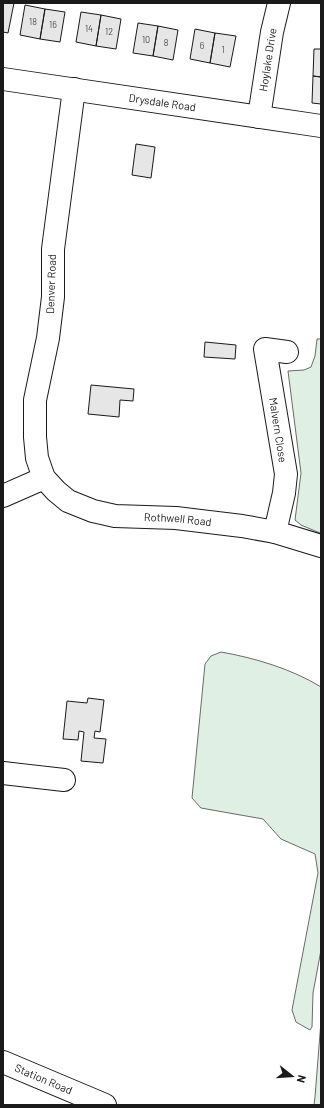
<svg xmlns="http://www.w3.org/2000/svg" width="324" height="1108" font-family="Barlow,sans-serif">
  <rect width="100%" height="100%" fill="#fff"/>
  <path fill="#e0efe3" stroke="#6a6a6a" d="M317,339H321V535L320,533L301,525L295,520L301,473L288,371L304,370L311,367L315,356Z
    M221,652C255,658 292,669 321,687V950L313,993L312,1027L310,1030L296,1022L292,1010L318,873L315,854L281,839L263,819L201,808L192,798L205,664L211,656Z
    M321,1021V1105H314L315,1097Z"/>
  <path fill="#e6e6e6" stroke="#1a1a1a" d="M3,3H14L8,33L3,32Z
    M25,5L45,9L40,39L20,35Z
    M45,9L65,12L60,42L40,39Z
    M81,12L101,15L96,46L76,42Z
    M101,15L121,19L116,49L96,46Z
    M138,23L158,26L153,56L133,53Z
    M158,26L178,30L173,60L153,56Z
    M195,29L215,33L210,63L190,59Z
    M215,33L236,36L230,67L210,63Z
    M314,49H321V77L313,76Z
    M313,76L321,77V104L312,103Z
    M136,144L155,147L151,178L132,175Z
    M205,342L236,345L235,359L204,357Z
    M91,385L134,389L133,401L120,400L119,417L88,414Z
    M88,698L104,700L100,732L95,731L94,738L106,739L103,763L81,761L84,732L79,731L78,740L63,739L67,701L87,703Z"/>
  <g fill="none" stroke-linecap="round" stroke-linejoin="round">
    <g stroke="#1a1a1a" stroke-width="24">
      <g id="minor">
        <path id="s1" d="M3,79L321,126"/>
        <path id="s2" d="M74,89L53,249V297L48,338L35,400V437L37,458L44,478L56,491L68,501L93,511L115,516L176,518L242,526L275,532L321,546"/>
        <path id="s3" d="M259,117L272,32L279,3"/>
        <path d="M3,496L44,478"/>
        <path d="M275,532L284,493L286,474L265,349L287,352"/>
        <path d="M3,773L64,780"/>
      </g>
    </g>
    <g stroke="#1a1a1a" stroke-width="24">
      <g id="major">
        <path id="s4" d="M3,1062L105,1105"/>
      </g>
    </g>
    <use href="#minor" stroke="#fff" stroke-width="22"/>
    <use href="#major" stroke="#fff" stroke-width="22"/>
  </g>
  <g text-anchor="middle" stroke-width="3" stroke-linejoin="round" paint-order="stroke">
    <g font-size="9" fill="#4d4d4d">
      <text x="33" y="25">18</text>
      <text x="53" y="28">16</text>
      <text x="89" y="32">14</text>
      <text x="109" y="35">12</text>
      <text x="146" y="43">10</text>
      <text x="166" y="46">8</text>
      <text x="202" y="49">6</text>
      <text x="223" y="53">1</text>
    </g>
    <g font-size="11" fill="#1a1a1a" stroke="#fff">
      <text dy="4" stroke="none"><textPath href="#s3" startOffset="58">Hoylake Drive</textPath></text>
      <text dy="4" stroke="none"><textPath href="#s1" startOffset="161">Drysdale Road</textPath></text>
      <text transform="translate(51 284) rotate(-88)" y="4">Denver Road</text>
      <text transform="translate(278 430) rotate(81)" y="4">Malvern Close</text>
      <text dy="4" stroke="none"><textPath href="#s2" startOffset="539">Rothwell Road</textPath></text>
      <text dy="4" stroke="none"><textPath href="#s4" startOffset="44">Station Road</textPath></text>
    </g>
  </g>
  <rect width="324" height="1108" fill="none" stroke="#1a1a1a" stroke-width="8"/>
  <g transform="translate(292 1076) rotate(107)" stroke="#ffffff" stroke-width="3" paint-order="stroke">
  <path d="M0-3L7 15L0 10L-7 15Z" fill="#1a1a1a"/>
  <text y="-6" font-size="11" font-weight="bold" text-anchor="middle" fill="#1a1a1a">N</text>
  </g>
</svg>
